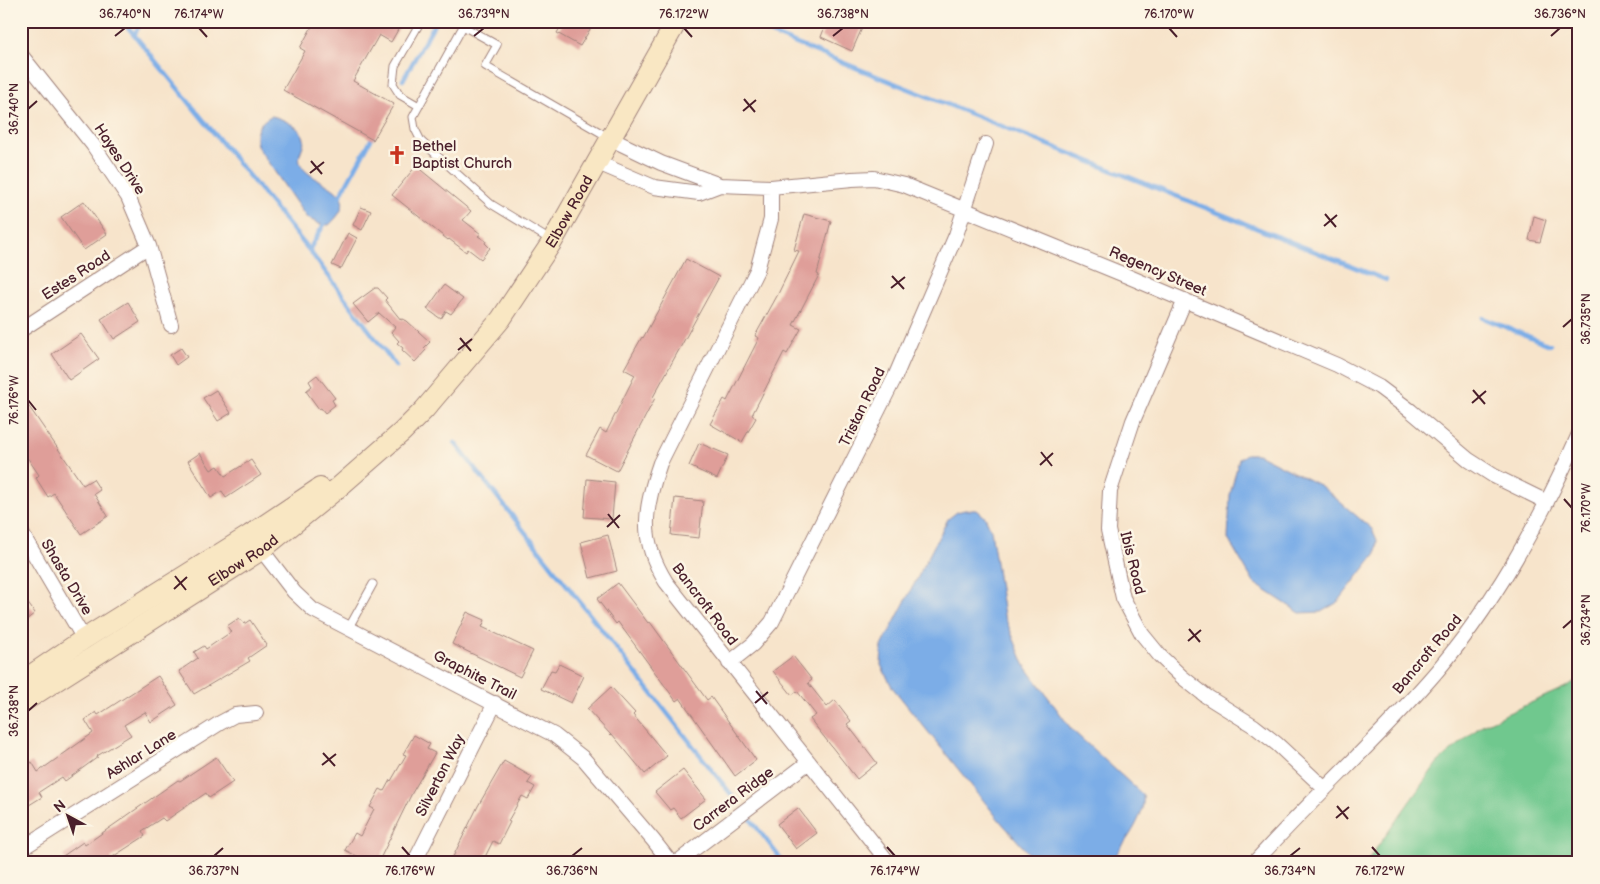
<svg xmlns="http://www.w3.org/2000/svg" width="1600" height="884" font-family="'Balsamiq Sans',sans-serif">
  <rect width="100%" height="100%" fill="#fcf5e5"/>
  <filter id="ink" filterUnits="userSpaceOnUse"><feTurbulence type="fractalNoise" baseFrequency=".02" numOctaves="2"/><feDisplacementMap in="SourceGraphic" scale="10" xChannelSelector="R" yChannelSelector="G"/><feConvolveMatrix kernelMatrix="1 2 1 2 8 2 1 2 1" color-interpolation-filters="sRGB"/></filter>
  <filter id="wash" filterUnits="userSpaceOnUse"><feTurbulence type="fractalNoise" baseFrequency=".0096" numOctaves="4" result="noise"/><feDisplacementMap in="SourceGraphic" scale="20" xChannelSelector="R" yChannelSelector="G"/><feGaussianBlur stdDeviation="1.12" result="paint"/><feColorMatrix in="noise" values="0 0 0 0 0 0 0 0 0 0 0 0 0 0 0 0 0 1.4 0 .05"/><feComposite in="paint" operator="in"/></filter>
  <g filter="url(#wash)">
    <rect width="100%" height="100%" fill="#f7e4cb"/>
    <path fill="#70c88e" stroke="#5d745c" d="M1579,678V863H1366L1437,763L1482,725L1568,686Z"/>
    <path fill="#7bade7" stroke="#626689" d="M271,116C280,117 303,128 304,139C304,149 296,155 301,165C312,186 368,189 329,225L319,224L306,217L257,146C255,131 257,124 271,116Z
      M1246,454H1258L1321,486L1372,529L1377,540L1376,553L1338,602L1321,612L1300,613L1254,583L1228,539L1230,495L1239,459Z
      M965,510H977L985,517L991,530L1004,615L1024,664L1072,730L1143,795C1146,818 1123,844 1110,863H1037L1000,821L892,687L881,665L882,646L948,519L957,512Z"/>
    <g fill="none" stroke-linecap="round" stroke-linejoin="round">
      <path stroke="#7bade7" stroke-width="4.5" d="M123,21L309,250L396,366
        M739,21L1386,280
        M134,35L142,21
        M403,80L436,21
        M337,201L373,136
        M309,250L326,221
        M1483,318L1550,345
        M455,443L737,802
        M751,820L784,863"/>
    </g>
    <g id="blocks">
      <path fill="#df9e99" d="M315,21H403L391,42L379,35L353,81L394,104L373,140L283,90L305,51L300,48Z
        M564,21H595L580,46L557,33Z
        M827,21H848L862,28L852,51L821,37Z
        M416,166L471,211L463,220L481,234L478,236L486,241L485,243L490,248L481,259L468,249L466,252L449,239L448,240L392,195Z
        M84,201L107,234L84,250L61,217Z
        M361,207L371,211L362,230L353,225Z
        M804,214L831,221L817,274L819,275L793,325L801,329L787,354L784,352L752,415L756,418L742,442L710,424L724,399L727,401L759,338L755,336L777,296L799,251L794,250Z
        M1534,216L1546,220L1540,242L1529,240Z
        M348,233L357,238L341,269L332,265Z
        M686,259L719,277L653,397L655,398L617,471L586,455L600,429L606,433L635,375L624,369L642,337L643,338Z
        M444,285L463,299L451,314L446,311L441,319L427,309Z
        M375,288H378L387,298L385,300L401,320L403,319L407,321L430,342L424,348L426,350L415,362L402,350L403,348L397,343L399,341L391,332L395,327L379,313L368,322L353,304Z
        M128,302L140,322L114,339L101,319Z
        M81,334L99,359L69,380L52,354Z
        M181,348L187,357L176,365L170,355Z
        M317,375L335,398L332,400L335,405L325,413L321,408L319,409L306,391L312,386L309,381Z
        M216,390L231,413L218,421L203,398Z
        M21,395L83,485L93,479L100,490L94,494L108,516L81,534L54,493L48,497L36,478L39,475L21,448Z
        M699,443L728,455L717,479L689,466Z
        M200,453L211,470L218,466L225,476L251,460L261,475L226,498L222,491L211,498L188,461Z
        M587,479L615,482L612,519L584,517Z
        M675,498L703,501L699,538L671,535Z
        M608,535L617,571L590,578L581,542Z
        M618,583L648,623L650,622L707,700L711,697L756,760L735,776L680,698L676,701L618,622L616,624L597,599Z
        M21,594L35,613L21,624Z
        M467,612L485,620L482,627L533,651L520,677L452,644Z
        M239,618L244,624L250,620L267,645L248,658L250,661L194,694L179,671L198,658L194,652L204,646L206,649L231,632L227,626Z
        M793,656L812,680L808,683L827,707L835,700L851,721L847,724L877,763L857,779L810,719L816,715L797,691L792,695L773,671Z
        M559,664L584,676L571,703L541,689L551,670L555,671Z
        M158,676L177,705L151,722L145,712L124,725L131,735L97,756L98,757L65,781L62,777L39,792L42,797L21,810V768L32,762L38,772L93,733L85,720L96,712L98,715Z
        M611,687L635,713L633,715L667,756L645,774L612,734L611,735L587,709Z
        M414,735L430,744L427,749L435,753L412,793L378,863H370L345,850L355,833L360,836L374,809L370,807L380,789L384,791L390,780L391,781L406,755L403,754Z
        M216,757L233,782L209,798L206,793L165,821L162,818L142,831L145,836L111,858L114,863H68L63,856L83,842L85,845L178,780L180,781Z
        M504,761L532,777L528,783L535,787L528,799L522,796L508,821L510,822L499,844L493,841L482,863H450L478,806Z
        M683,770L706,799L681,818L673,808L670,810L655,792Z
        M798,808L817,833L796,849L777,824Z"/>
    </g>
  </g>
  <g filter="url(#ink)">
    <use href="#blocks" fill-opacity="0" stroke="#a0827b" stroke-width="1"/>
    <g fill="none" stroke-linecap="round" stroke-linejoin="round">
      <g stroke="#a0827b" stroke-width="9">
        <path id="service" d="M466,21L413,117L415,129L421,141L491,204L552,241
          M463,26L497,45L485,66L610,138
          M419,106L400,95L393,84L395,66L421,21
          M348,629L373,584"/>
      </g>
      <g stroke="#a0827b" stroke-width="16">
        <path id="minor" d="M21,55L93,145L128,197L149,246L171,325
          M611,139L661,163L720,185L771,187L852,179L874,178L904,185L1127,276L1337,365L1379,387L1411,411L1469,460L1494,476L1547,502
          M598,163L654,187L699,193L720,185
          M771,187V219L757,270L660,463C644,509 639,539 666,582L889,863
          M1185,300L1133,421L1110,491L1108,530L1123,598L1142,634L1160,656L1182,677L1206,696L1254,726L1277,744L1325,789
          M21,330L149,246
          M21,532L84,639
          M257,544L294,592L313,610L554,735L583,758L653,840L671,863
          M729,663L753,644L772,622L895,377L956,235L986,144
          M21,849L220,723L235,715L256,713
          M414,863L495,703
          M676,863L809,762
          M1254,863C1313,797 1380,738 1437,671C1497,600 1542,518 1579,434"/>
      </g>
      <g stroke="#a0827b" stroke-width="22">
        <g id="secondary">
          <path d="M21,682L84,639L250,535L320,488"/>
          <path id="s1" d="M21,703L261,550L339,487L402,432L424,410L501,319L552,242L677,21"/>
        </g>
      </g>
      <use href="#service" stroke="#fff" stroke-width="7"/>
      <use href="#minor" stroke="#fff" stroke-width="14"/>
      <use href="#secondary" stroke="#f9e7c3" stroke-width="20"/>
    </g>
  </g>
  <path fill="none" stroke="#4a1f2b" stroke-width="2" d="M199,28L207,37M684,28L692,37M1169,28L1177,37M115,36L125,28M474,36L484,28M833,36L843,28M1551,36L1560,28M744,99L755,112M28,109L37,101M743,111L756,100M311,161L322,174M310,173L324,162M1325,214L1336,227M1324,226L1337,215M892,276L904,289M891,288L905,277M1563,327L1572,319M460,338L471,351M458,350L472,339M1473,390L1485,404M28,400L36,410M1472,403L1486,391M1041,452L1052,466M1040,465L1053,453M1564,499L1572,508M608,514L619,528M607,527L620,515M175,576L186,590M174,589L187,577M1563,628L1572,620M1189,629L1200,642M1188,641L1201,630M756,691L767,704M755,703L768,692M28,711L37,703M323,753L335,766M322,765L336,754M1337,806L1348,819M1336,818L1349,807M402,847L410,856M887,847L895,856M1372,847L1380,856M214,856L223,848M572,856L582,848M1290,856L1300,848"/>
  <defs>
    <g id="church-bare" transform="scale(1.5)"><path d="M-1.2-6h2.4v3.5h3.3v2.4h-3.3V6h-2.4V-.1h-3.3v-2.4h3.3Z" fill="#c8321e" stroke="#fcf5e5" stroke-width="2.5" paint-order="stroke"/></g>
  </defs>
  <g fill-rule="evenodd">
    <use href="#church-bare" x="397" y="155"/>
  </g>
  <g text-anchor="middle" stroke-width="5" stroke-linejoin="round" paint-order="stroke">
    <g font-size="15" fill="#4a1f2b" stroke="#fcf5e5" text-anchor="start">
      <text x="412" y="151">Bethel<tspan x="412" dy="17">Baptist Church</tspan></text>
    </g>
    <g font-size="15" fill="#4a1f2b" stroke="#fcf5e5">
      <text transform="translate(120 159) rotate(57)" y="5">Hayes Drive</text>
      <text dy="5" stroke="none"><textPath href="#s1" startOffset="746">Elbow Road</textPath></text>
      <text transform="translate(1158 271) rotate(23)" y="5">Regency Street</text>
      <text transform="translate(76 275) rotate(-33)" y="5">Estes Road</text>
      <text transform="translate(862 407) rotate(-64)" y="5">Tristan Road</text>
      <text dy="5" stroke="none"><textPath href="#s1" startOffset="264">Elbow Road</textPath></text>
      <text transform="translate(1133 563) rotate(76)" y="5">Ibis Road</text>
      <text transform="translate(67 577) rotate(59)" y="5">Shasta Drive</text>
      <text transform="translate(705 604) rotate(53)" y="5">Bancroft Road</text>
      <text transform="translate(1427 654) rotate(-50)" y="5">Bancroft Road</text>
      <text transform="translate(475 675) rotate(27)" y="5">Graphite Trail</text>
      <text transform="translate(141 754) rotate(-32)" y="5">Ashlar Lane</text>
      <text transform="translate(440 775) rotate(-63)" y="5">Silverton Way</text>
      <text transform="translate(733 799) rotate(-37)" y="5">Carrera Ridge</text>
    </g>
  </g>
  <rect width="1600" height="884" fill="none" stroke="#fcf5e5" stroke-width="55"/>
  <g transform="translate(68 816) rotate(320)" stroke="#fcf5e5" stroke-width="4" paint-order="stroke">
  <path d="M0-4L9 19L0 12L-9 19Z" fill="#4a1f2b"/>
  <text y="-8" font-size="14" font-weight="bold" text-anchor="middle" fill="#4a1f2b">N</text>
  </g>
  <rect x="28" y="28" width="1544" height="828" fill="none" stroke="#4a1f2b" stroke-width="2"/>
  <g font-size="12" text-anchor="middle" fill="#4a1f2b">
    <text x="125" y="18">36.740°N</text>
    <text x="199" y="18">76.174°W</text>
    <text x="484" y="18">36.739°N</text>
    <text x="684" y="18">76.172°W</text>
    <text x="843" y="18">36.738°N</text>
    <text x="1169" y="18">76.170°W</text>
    <text x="1560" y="18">36.736°N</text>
    <text transform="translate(14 109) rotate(-90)" y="4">36.740°N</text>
    <text transform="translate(1586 319) rotate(-90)" y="4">36.735°N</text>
    <text transform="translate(14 400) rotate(-90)" y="4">76.176°W</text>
    <text transform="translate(1586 508) rotate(-90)" y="4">76.170°W</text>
    <text transform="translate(1586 620) rotate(-90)" y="4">36.734°N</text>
    <text transform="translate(14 711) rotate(-90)" y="4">36.738°N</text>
    <text x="214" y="875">36.737°N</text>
    <text x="410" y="875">76.176°W</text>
    <text x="572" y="875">36.736°N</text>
    <text x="895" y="875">76.174°W</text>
    <text x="1290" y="875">36.734°N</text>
    <text x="1380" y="875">76.172°W</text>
  </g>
</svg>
